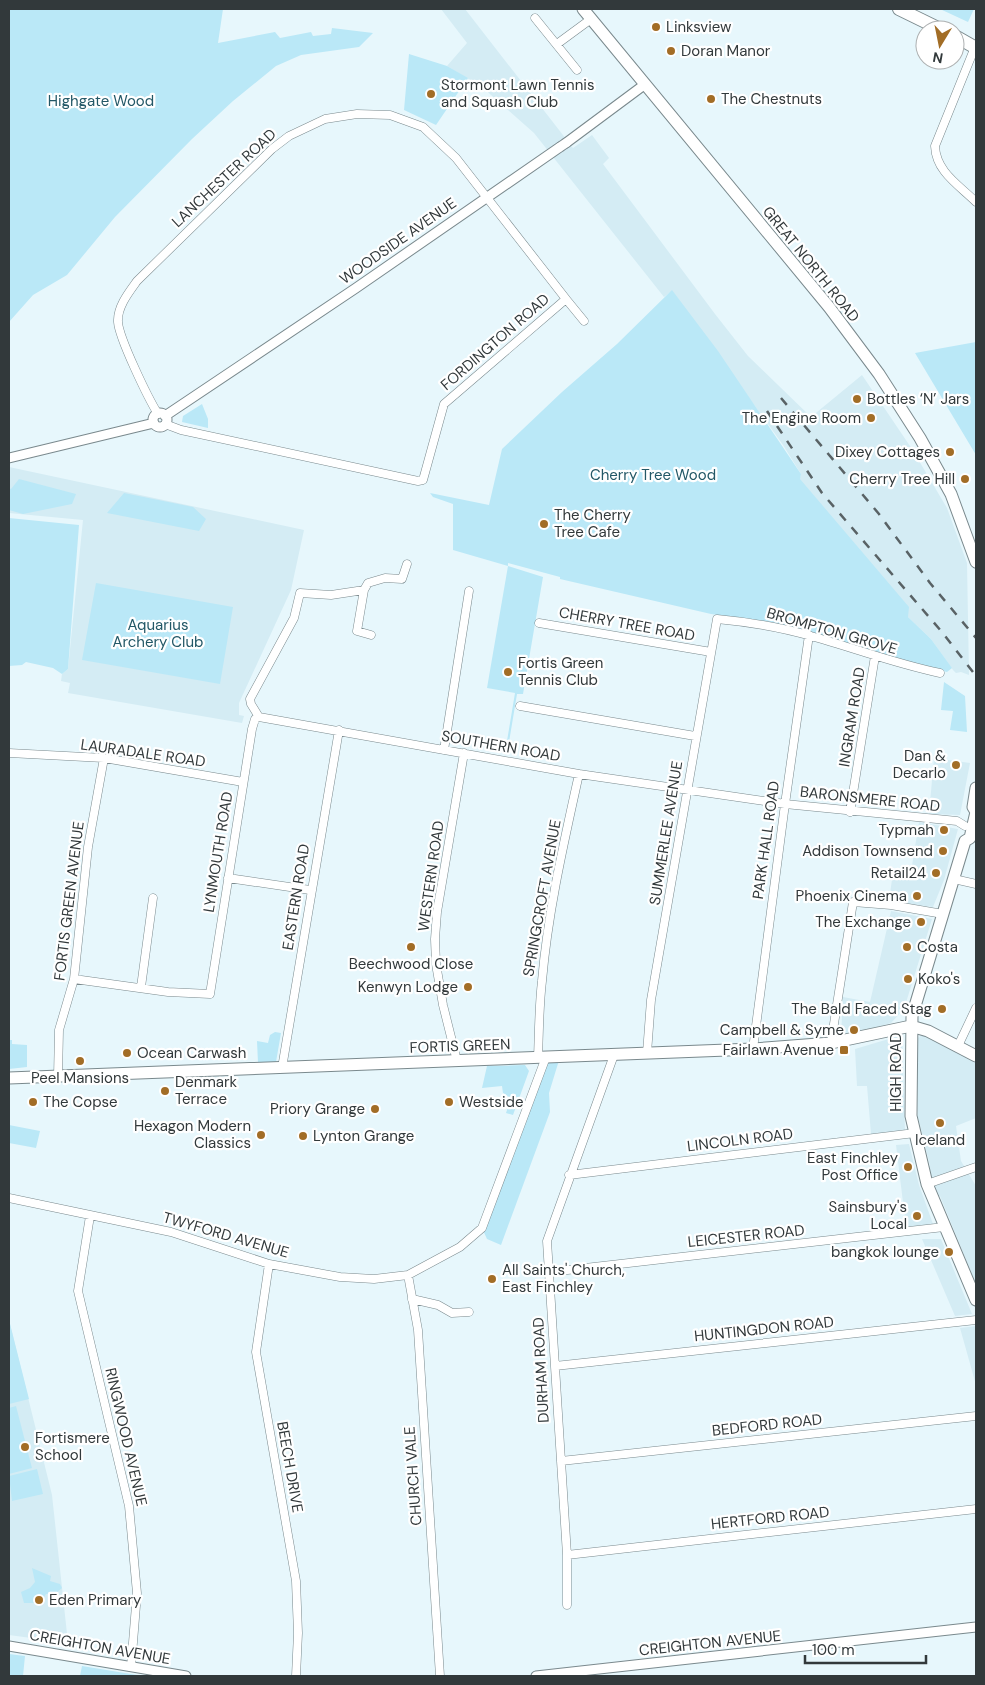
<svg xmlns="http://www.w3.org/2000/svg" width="985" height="1685" font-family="'DM Sans',sans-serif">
  <rect width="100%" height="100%" fill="#e7f7fc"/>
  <path fill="#d4ecf4" d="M441,9H465L573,148L592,135L609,158L603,164L715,314L748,356L811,417L862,375L912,449L947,508L967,563L969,675L961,672L956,673L953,670L931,639L908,617L798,485L801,474L783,445L672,291L664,297L534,133L482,87L447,66L467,43Z
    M9,467L304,530L291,590L239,703V715L244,716L242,723L68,693L70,683L61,681L62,674L68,669L83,520L9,513Z
    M934,758L970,763L960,815L929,814Z
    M919,822L958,829L944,880L933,907L889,901L893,872H911Z
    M891,911L932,919L904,1009L891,1023L849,1035H841L843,997L870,1002Z
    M902,1035L905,1131L871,1134L867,1086H857L855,1049Z
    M920,1036H925L976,1063V1118L956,1126L961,1161L976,1186V1284L940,1196L937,1197L927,1167L930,1166L918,1117V1070L914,1069L917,1039Z
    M909,1144L919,1185L933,1224L906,1227L896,1145Z
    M922,1239H941L972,1314L955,1316Z
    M9,1320L52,1495L68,1643L9,1635Z
    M976,1326V1385L960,1328Z"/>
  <path fill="#bae8f7" d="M9,9H223L218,43L275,32L280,38L311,32L313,36L331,34L332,28L373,33L359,47L301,55L276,66L233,101L192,139L115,217L67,275L33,295L9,322Z
    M940,9H974L968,22Z
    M409,54L447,66L468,78L436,125L404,110Z
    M672,290L718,351L801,474L800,479L909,607L908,617L931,639L952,668L947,672L903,662L797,628L770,622L711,614L560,579V577L508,563V566L543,577L523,694H517L507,754L505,753L515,693L487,688L508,566L453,550V504L433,497L430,493L489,505L502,449L562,392L617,344Z
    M976,342V455L915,353Z
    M202,404L208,419V428L182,422L183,416Z
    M19,479L76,494L72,504L23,514L9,510V488L11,489Z
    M124,493L193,507L206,519L199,531L107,513Z
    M9,518L79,525L68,669L62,674L53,668L26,662L22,665L9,666Z
    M96,583L233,607L220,684L82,660Z
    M944,682L965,696L967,732L950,730L953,711L941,710Z
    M275,1032L281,1033L276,1062L258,1063L257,1041L268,1043L270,1035Z
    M9,1040H12V1044L27,1045V1067L9,1069Z
    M546,1057H560L549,1093L550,1112L501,1245L487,1239L482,1228Z
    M525,1065L529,1071L513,1115L506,1113L511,1098L503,1093L502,1086L482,1088L487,1066Z
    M9,1125L40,1131L36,1148L9,1143Z
    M9,1320L29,1399L9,1404Z
    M16,1406L32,1468L9,1474V1408Z
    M37,1469L43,1494L12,1501L9,1476Z
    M32,1568L51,1576L50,1581L60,1584L62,1588L56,1593L46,1594L40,1603H24L21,1592L30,1588L35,1582Z
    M9,1654L25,1656L23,1676H9Z
    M82,1666L143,1676H80Z"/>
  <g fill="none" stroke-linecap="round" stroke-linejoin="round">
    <g stroke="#7a898d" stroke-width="9">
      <path id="minor" d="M535,18L577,70
        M557,44L591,19
        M975,47L935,146C936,172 959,185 976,202
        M566,299L584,321
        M158,414C148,398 119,338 118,322C117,307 129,292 137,281L272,149L289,136L325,119L357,114L390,115L423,127L456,158L566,299L444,404L423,480L418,481L181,430L165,424
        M539,623L711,652
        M371,635L357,631L364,590L368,583L385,578L402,579L407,564
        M520,706L695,736
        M259,717L579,774L785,804L957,821L965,826
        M259,717L251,704L250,699L294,618L300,593L331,595L364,590
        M444,750L469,591
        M9,753L104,758L243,782
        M850,812L875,656
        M228,878L310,890
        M954,879L976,884
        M74,979L168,992L210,994L252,729L255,719L259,717
        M141,987L153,898
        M831,1043L853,902L891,905L943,914
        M958,1046L976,1008
        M753,1049L785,804L809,635
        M647,1053L651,1000L717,619C749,622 780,627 811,636C854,648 896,664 940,673
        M538,1058C539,1032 539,1006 542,981C548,911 564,842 579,774
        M457,1061L443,1005L436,964L435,939L437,912L464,753
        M282,1068L339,730
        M58,1077L59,1030L74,979L88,847L104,758
        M569,1175L915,1133
        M927,1184L976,1167
        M9,1198L171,1232L269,1264L340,1277L374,1279L408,1275L460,1247L482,1228L546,1057
        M90,1216L78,1291L129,1506L137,1593L131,1667
        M269,1264L256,1352L296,1581L298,1633L296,1676
        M550,1272L944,1227
        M408,1275L418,1330L440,1676
        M412,1299L438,1305L452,1313L469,1312
        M555,1366L976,1320
        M561,1461L976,1416
        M567,1555L976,1509
        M567,1605V1555L547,1241L614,1055"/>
    </g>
    <g stroke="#7a898d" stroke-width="11">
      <path id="tertiary" d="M566,143L644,85
        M153 420a7 7 0 1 1 14 0a7 7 0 1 1-14 0Z
        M165,416L356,288L560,147
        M9,458L154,423
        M9,1646L186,1676
        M536,1676L976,1627"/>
    </g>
    <g stroke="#7a898d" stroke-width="13">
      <path id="primary" d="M583,9L829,307L879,374L920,438L951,494L976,562
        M976,788L973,807L976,812L970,838L965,841L912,1016L911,1116L927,1184L976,1300
        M9,1078L753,1049L831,1043L911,1026L928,1031L976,1056"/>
    </g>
    <g stroke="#7a898d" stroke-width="14">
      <path id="trunk" d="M899,9L942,30
        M955,36L976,48"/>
    </g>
    <use href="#minor" stroke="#fff" stroke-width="8"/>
    <use href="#tertiary" stroke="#fff" stroke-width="9"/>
    <use href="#primary" stroke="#fff" stroke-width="11"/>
    <use href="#trunk" stroke="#fff" stroke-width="12"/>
    <path stroke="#596265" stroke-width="2.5" stroke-dasharray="9 9" stroke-linecap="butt" d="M781,398L879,514L930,583L976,638
      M767,411L822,493L942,632L976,676"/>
    <g stroke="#7a898d" stroke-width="11" stroke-linecap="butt">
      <path id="tertiary-bridge" d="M560,147L566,143"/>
    </g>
    <use href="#tertiary-bridge" stroke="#fff" stroke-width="9"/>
  </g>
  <g fill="#a26d26" stroke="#fff" stroke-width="2">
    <circle cx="656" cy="27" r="5"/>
    <circle cx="671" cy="51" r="5"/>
    <circle cx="431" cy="94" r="5"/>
    <circle cx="711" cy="99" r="5"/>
    <circle cx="857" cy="399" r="5"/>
    <circle cx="871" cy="418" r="5"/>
    <circle cx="950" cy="452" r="5"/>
    <circle cx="965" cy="479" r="5"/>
    <circle cx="544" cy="524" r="5"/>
    <circle cx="508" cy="672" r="5"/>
    <circle cx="956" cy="765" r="5"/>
    <circle cx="944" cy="830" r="5"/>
    <circle cx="943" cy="851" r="5"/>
    <circle cx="936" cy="873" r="5"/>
    <circle cx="917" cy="896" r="5"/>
    <circle cx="921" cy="922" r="5"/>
    <circle cx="411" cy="947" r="5"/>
    <circle cx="907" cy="947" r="5"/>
    <circle cx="908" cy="979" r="5"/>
    <circle cx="468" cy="987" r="5"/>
    <circle cx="942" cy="1009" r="5"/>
    <circle cx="854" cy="1030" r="5"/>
    <rect x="839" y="1045" width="10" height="10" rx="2.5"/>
    <circle cx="127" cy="1053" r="5"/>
    <circle cx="80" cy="1061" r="5"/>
    <circle cx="165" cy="1091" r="5"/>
    <circle cx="33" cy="1102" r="5"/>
    <circle cx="449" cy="1102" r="5"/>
    <circle cx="375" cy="1109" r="5"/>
    <circle cx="940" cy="1123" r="5"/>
    <circle cx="261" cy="1135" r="5"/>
    <circle cx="303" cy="1136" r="5"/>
    <circle cx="908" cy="1167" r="5"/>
    <circle cx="917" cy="1216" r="5"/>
    <circle cx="949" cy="1252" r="5"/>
    <circle cx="492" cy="1279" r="5"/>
    <circle cx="25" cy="1447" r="5"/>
    <circle cx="39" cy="1600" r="5"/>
  </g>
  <g text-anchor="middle" stroke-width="4.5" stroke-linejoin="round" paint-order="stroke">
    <g font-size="15" fill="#32393b" stroke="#fff" text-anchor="end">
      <text x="666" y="32" text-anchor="start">Linksview</text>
      <text x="681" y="56" text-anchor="start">Doran Manor</text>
      <text x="441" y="90" text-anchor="start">Stormont Lawn Tennis<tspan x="441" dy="17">and Squash Club</tspan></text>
      <text x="721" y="104" text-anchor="start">The Chestnuts</text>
      <text x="867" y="404" text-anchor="start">Bottles ‘N’ Jars</text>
      <text x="861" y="423">The Engine Room</text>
      <text x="940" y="457">Dixey Cottages</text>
      <text x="955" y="484">Cherry Tree Hill</text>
      <text x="554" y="520" text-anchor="start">The Cherry<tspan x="554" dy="17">Tree Cafe</tspan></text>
      <text x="518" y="668" text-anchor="start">Fortis Green<tspan x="518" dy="17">Tennis Club</tspan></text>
      <text x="946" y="761">Dan &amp;<tspan x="946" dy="17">Decarlo</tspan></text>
      <text x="934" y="835">Typmah</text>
      <text x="933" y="856">Addison Townsend</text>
      <text x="926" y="878">Retail24</text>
      <text x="907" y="901">Phoenix Cinema</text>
      <text x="911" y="927">The Exchange</text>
      <text x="917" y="952" text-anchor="start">Costa</text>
      <text x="411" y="969" text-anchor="middle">Beechwood Close</text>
      <text x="918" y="984" text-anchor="start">Koko's</text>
      <text x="458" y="992">Kenwyn Lodge</text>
      <text x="932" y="1014">The Bald Faced Stag</text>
      <text x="844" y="1035">Campbell &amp; Syme</text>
      <text x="834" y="1055">Fairlawn Avenue</text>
      <text x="137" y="1058" text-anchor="start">Ocean Carwash</text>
      <text x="80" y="1083" text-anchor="middle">Peel Mansions</text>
      <text x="175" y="1087" text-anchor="start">Denmark<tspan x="175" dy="17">Terrace</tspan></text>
      <text x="43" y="1107" text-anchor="start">The Copse</text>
      <text x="459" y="1107" text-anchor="start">Westside</text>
      <text x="365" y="1114">Priory Grange</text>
      <text x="251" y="1131">Hexagon Modern<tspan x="251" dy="17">Classics</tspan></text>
      <text x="313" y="1141" text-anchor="start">Lynton Grange</text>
      <text x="940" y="1145" text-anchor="middle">Iceland</text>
      <text x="898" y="1163">East Finchley<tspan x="898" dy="17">Post Office</tspan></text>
      <text x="907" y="1212">Sainsbury's<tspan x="907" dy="17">Local</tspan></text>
      <text x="939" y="1257">bangkok lounge</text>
      <text x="502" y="1275" text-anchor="start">All Saints' Church,<tspan x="502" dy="17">East Finchley</tspan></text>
      <text x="35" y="1443" text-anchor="start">Fortismere<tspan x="35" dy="17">School</tspan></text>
      <text x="49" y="1605" text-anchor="start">Eden Primary</text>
    </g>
    <g font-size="15" fill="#235867" stroke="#fff">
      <text x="101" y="106">Highgate Wood</text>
      <text x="653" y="480">Cherry Tree Wood</text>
      <text x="158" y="630">Aquarius<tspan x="158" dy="17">Archery Club</tspan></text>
    </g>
    <g font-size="15" fill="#32393b" stroke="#fff">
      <text transform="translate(224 178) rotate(-43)" y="5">LANCHESTER ROAD</text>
      <text transform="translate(398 241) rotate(-35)" y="5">WOODSIDE AVENUE</text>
      <text transform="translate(811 264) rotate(51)" y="5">GREAT NORTH ROAD</text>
      <text transform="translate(495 342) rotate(-41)" y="5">FORDINGTON ROAD</text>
      <text transform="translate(627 624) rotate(10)" y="5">CHERRY TREE ROAD</text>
      <text transform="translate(832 631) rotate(16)" y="5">BROMPTON GROVE</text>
      <text transform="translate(852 717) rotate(-81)" y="5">INGRAM ROAD</text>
      <text transform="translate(501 746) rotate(10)" y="5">SOUTHERN ROAD</text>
      <text transform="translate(143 753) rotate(8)" y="5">LAURADALE ROAD</text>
      <text transform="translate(870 799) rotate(6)" y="5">BARONSMERE ROAD</text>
      <text transform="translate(666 833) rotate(-81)" y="5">SUMMERLEE AVENUE</text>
      <text transform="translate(766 840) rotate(-82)" y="5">PARK HALL ROAD</text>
      <text transform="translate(218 852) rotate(-81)" y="5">LYNMOUTH ROAD</text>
      <text transform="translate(431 876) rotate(-82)" y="5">WESTERN ROAD</text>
      <text transform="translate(296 897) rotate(-81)" y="5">EASTERN ROAD</text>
      <text transform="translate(542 898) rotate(-80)" y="5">SPRINGCROFT AVENUE</text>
      <text transform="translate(69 901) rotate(-83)" y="5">FORTIS GREEN AVENUE</text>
      <text transform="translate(460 1046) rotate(-2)" y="5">FORTIS GREEN</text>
      <text transform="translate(896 1072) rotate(-90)" y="5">HIGH ROAD</text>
      <text transform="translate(740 1140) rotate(-7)" y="5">LINCOLN ROAD</text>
      <text transform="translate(226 1235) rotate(16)" y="5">TWYFORD AVENUE</text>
      <text transform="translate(746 1236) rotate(-6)" y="5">LEICESTER ROAD</text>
      <text transform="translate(764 1329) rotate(-6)" y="5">HUNTINGDON ROAD</text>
      <text transform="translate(541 1370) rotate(-93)" y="5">DURHAM ROAD</text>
      <text transform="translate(767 1425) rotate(-6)" y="5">BEDFORD ROAD</text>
      <text transform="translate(126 1437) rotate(77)" y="5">RINGWOOD AVENUE</text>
      <text transform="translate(290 1467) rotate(80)" y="5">BEECH DRIVE</text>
      <text transform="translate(413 1476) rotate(-94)" y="5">CHURCH VALE</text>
      <text transform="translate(770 1518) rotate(-6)" y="5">HERTFORD ROAD</text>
      <text transform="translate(710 1643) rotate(-6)" y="5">CREIGHTON AVENUE</text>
      <text transform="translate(100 1647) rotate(10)" y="5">CREIGHTON AVENUE</text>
    </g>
  </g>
  <rect width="985" height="1685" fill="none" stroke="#32393b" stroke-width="20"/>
  <g transform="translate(940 45) rotate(190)"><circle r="24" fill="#ffffff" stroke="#adb0b1"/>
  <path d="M0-4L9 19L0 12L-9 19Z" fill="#a26d26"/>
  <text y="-8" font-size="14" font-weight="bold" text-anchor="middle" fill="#32393b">N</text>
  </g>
  <path d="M805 1655v8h121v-8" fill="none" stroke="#32393b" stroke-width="2.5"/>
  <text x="812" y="1655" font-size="15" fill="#32393b" stroke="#ffffff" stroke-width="4" paint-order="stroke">100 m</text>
</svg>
